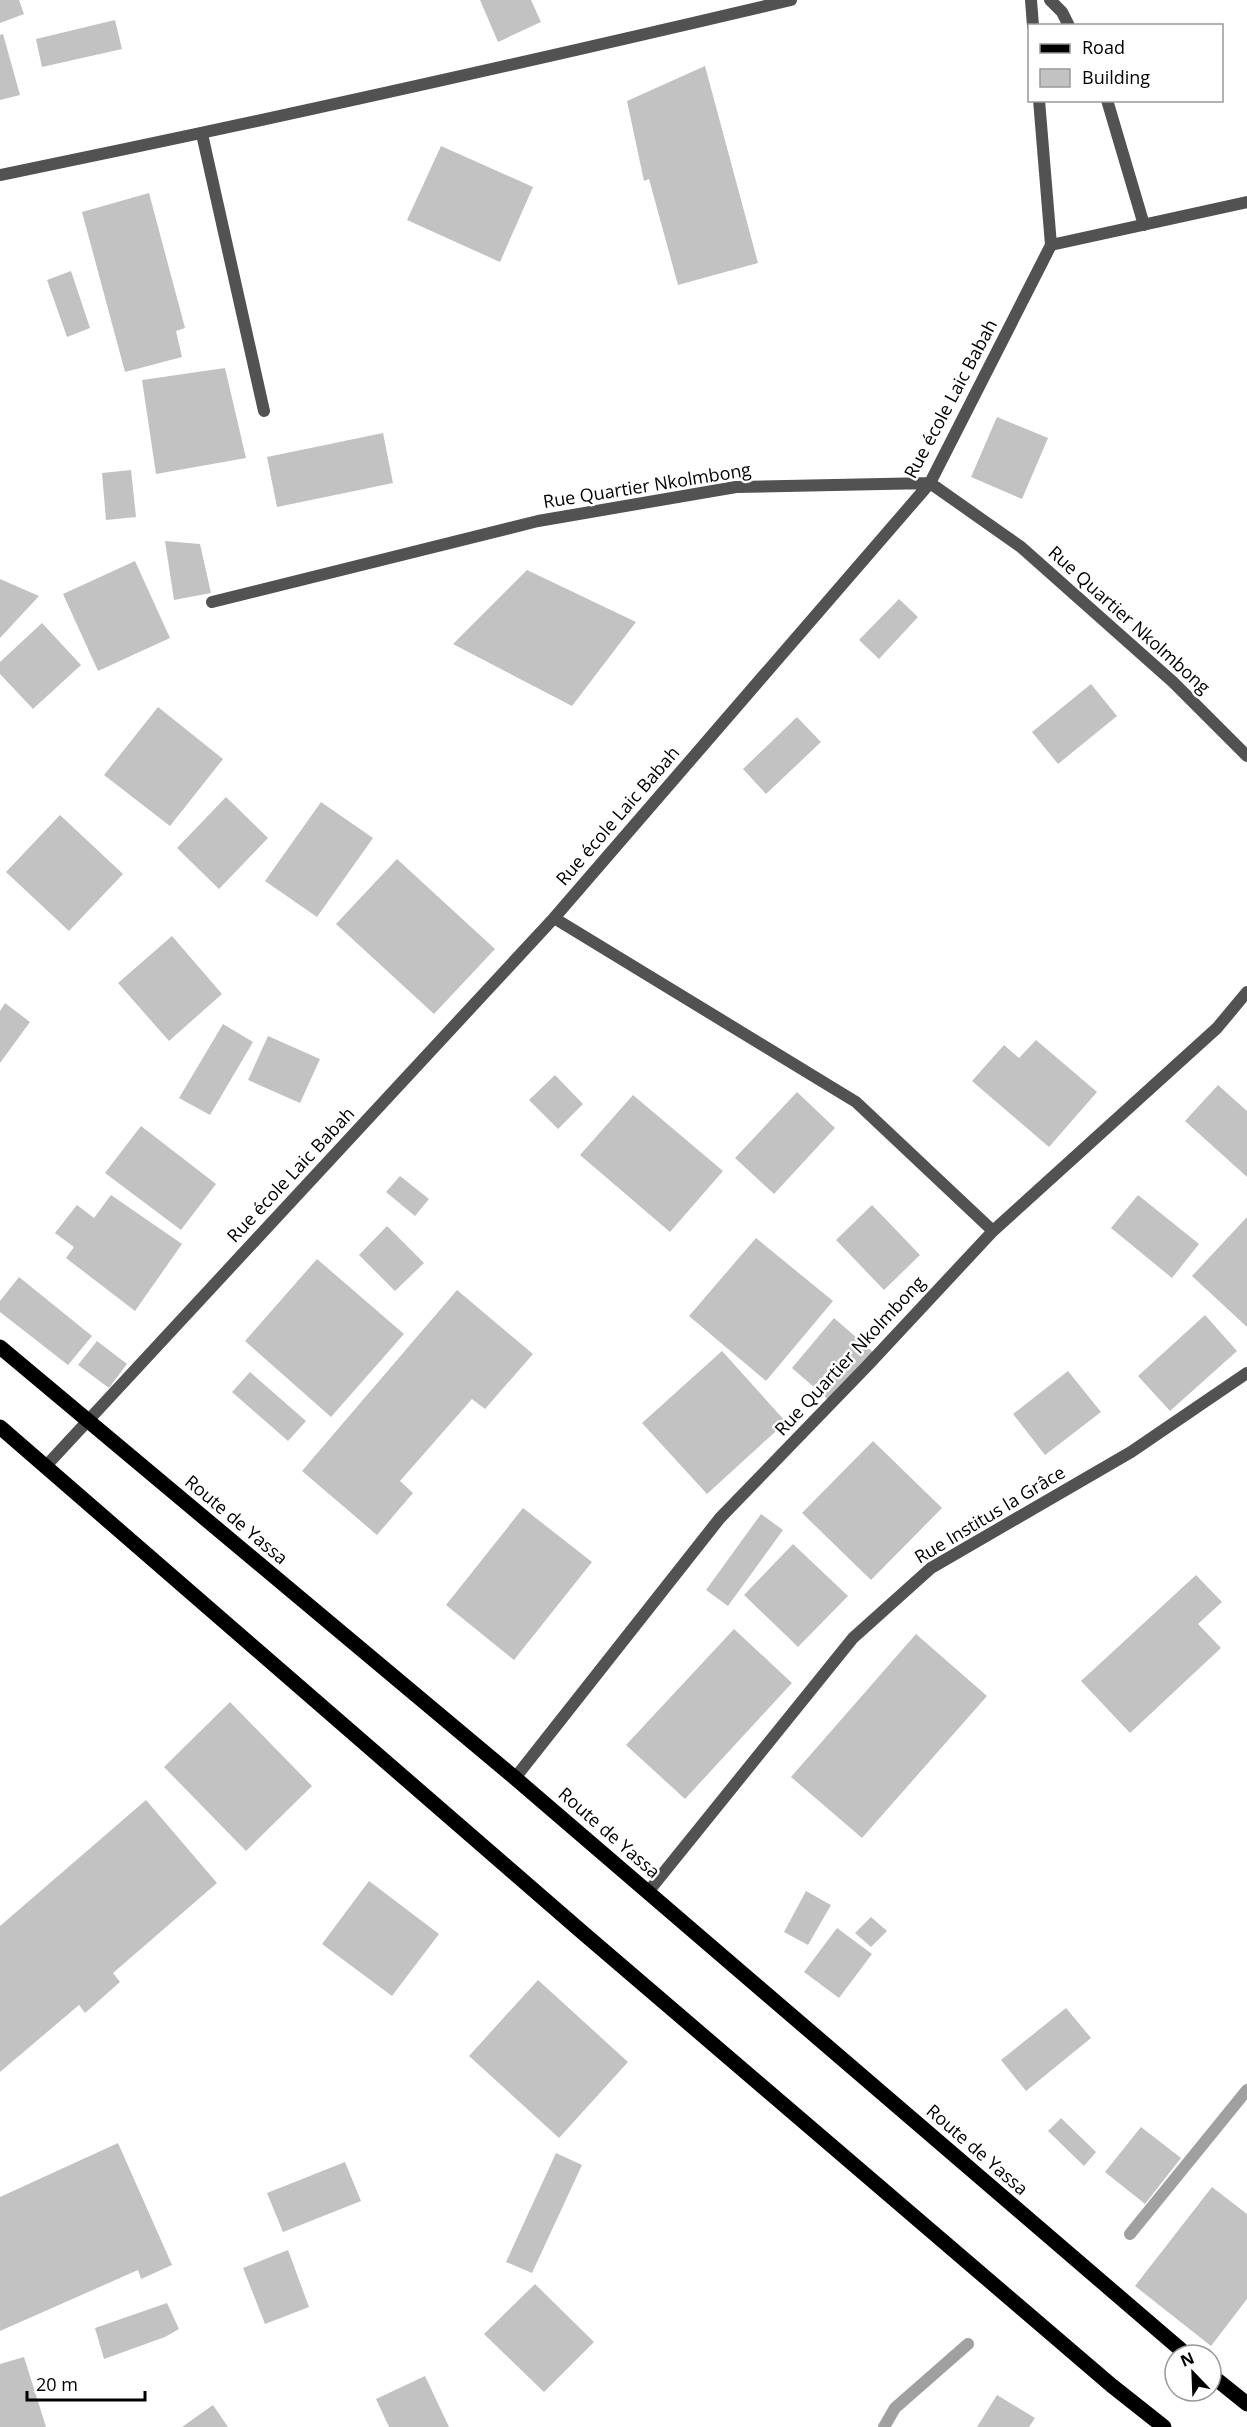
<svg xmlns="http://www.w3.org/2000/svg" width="1247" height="2427" font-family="'Open Sans',sans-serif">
  <rect width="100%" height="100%" fill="#fff"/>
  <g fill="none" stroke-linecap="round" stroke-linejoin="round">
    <path stroke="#a0a0a0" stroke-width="12" d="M1130,2234L1247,2090
      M884,2427L895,2408L968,2344"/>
  </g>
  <path fill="#c2c2c2" d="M0,0H19L24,14L0,23Z
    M480,0H531L541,22L498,42Z
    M115,20L122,49L42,67L36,39Z
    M3,34L20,95L0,100V35Z
    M705,66L758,263L678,285L649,179L644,181L627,101Z
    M441,146L533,187L500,262L407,220Z
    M149,193L185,328L176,331L182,357L125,372L82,212Z
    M71,271L90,328L67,337L47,280Z
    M225,368L246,458L156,474L142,380Z
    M997,417L1048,438L1022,499L971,477Z
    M383,433L393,483L277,507L267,457Z
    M131,470L136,517L106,520L102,473Z
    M165,541L200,544L211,593L174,600Z
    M135,561L170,638L98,671L63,594Z
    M527,570L636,622L572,706L453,644Z
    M0,579L39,596L0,638Z
    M899,599L918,617L879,659L859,640Z
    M42,623L81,665L33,709L0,674V662Z
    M1091,684L1117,716L1058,764L1032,732Z
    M158,707L223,759L170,826L104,775Z
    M797,717L821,742L766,794L743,769Z
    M226,797L268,838L219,889L177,848Z
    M321,802L373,838L317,917L265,881Z
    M60,815L123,874L69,931L6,872Z
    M397,859L495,949L434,1014L336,924Z
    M172,936L222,994L169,1041L118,983Z
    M5,1003L30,1022L0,1063V1011Z
    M223,1024L253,1042L210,1115L179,1098Z
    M268,1036L320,1059L300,1103L248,1080Z
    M1036,1040L1097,1092L1049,1147L972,1081L1004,1045L1019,1058Z
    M555,1075L583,1104L558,1129L529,1100Z
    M1218,1085L1247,1111V1177L1185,1121Z
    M797,1092L835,1128L774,1194L735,1158Z
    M633,1095L723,1171L670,1232L580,1155Z
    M141,1126L216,1184L181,1230L105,1173Z
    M400,1176L429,1199L415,1216L386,1192Z
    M111,1195L182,1244L135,1311L66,1258L74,1247L55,1233L77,1205L94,1218Z
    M1138,1195L1199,1244L1172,1278L1111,1228Z
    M872,1205L920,1255L884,1290L836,1240Z
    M1247,1217V1327L1192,1276Z
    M387,1226L424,1263L395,1291L359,1255Z
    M756,1238L833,1301L766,1381L689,1316Z
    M317,1259L404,1334L331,1417L245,1341Z
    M19,1277L92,1336L68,1365L0,1312V1301Z
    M457,1290L533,1354L485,1409L472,1399L400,1481L413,1493L377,1535L302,1471Z
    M1205,1315L1237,1351L1170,1411L1138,1376Z
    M834,1318L873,1352L830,1401L792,1368Z
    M97,1341L127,1364L109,1388L78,1365Z
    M722,1351L786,1422L707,1494L642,1423Z
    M1068,1371L1101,1412L1045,1455L1013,1414Z
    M250,1372L306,1421L288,1441L232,1392Z
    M873,1441L942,1508L871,1580L802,1513Z
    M523,1508L592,1562L514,1660L446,1605Z
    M761,1514L783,1530L728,1606L706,1590Z
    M793,1544L848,1596L798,1647L744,1595Z
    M1196,1575L1222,1602L1198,1624L1221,1648L1130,1733L1081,1681Z
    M734,1629L792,1683L685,1799L626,1745Z
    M916,1634L987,1696L862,1838L791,1777Z
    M230,1702L312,1786L246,1851L164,1767Z
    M146,1800L217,1883L113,1973L120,1982L85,2013L79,2005L0,2072V1926Z
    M369,1881L439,1934L392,1996L322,1944Z
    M806,1891L831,1905L808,1945L784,1932Z
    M871,1917L887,1931L871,1947L855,1933Z
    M837,1928L872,1954L839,1998L804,1972Z
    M538,1980L628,2062L559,2138L469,2056Z
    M1066,2008L1091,2038L1026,2091L1001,2060Z
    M1061,2118L1096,2152L1084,2166L1048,2131Z
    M1141,2127L1181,2158L1145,2204L1105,2172Z
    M118,2143L172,2265L141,2279L138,2270L0,2331V2197Z
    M556,2153L582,2165L532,2273L506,2262Z
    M345,2162L361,2201L283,2232L267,2193Z
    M1212,2187L1247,2214V2299L1211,2346L1135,2286Z
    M288,2250L309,2307L265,2324L243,2268Z
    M535,2284L594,2342L544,2392L484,2334Z
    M167,2303L179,2329L165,2337L104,2359L95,2328Z
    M24,2357L46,2427H0V2364Z
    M425,2376L449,2427H389L376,2399Z
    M997,2395L1035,2418L1029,2427H977Z
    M213,2405L228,2427H182Z"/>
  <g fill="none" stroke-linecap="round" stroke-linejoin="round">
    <path stroke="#525252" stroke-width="12" d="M1031,0L1033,26
      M1050,0L1062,12L1069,26
      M1107,100L1144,225
      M202,134L264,411
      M0,175C265,121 528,62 791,0
      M1051,245L1247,202
      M212,602L538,521L736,487L930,483L1021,547L1173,682L1247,756
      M554,918L856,1102L993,1231
      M45,1467L554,918L930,483L1051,245L1039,100
      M515,1778L720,1518L868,1365L993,1231L1217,1028L1247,992
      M648,1892L853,1638L931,1568L1131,1452L1247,1373"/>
    <path stroke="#000" stroke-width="15" d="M0,1347L515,1778L1187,2355
      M0,1427L582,1932L1111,2385L1164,2427
      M1211,2375L1247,2404"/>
  </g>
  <g text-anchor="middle" stroke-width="5" stroke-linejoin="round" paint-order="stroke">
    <g font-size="18" fill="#000" stroke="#fff">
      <text transform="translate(951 399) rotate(-62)" y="6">Rue école Laic Babah</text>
      <text transform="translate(647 486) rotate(-9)" y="6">Rue Quartier Nkolmbong</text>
      <text transform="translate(1129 620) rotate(42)" y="6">Rue Quartier Nkolmbong</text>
      <text transform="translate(618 816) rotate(-49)" y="6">Rue école Laic Babah</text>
      <text transform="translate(291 1175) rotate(-47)" y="6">Rue école Laic Babah</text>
      <text transform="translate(850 1356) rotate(-47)" y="6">Rue Quartier Nkolmbong</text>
      <text transform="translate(990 1515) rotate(-31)" y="6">Rue Institus la Grâce</text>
      <text transform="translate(236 1520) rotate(40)" y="6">Route de Yassa</text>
      <text transform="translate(609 1833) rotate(41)" y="6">Route de Yassa</text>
      <text transform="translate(977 2150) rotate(41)" y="6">Route de Yassa</text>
    </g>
  </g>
  <rect x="1028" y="24" width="195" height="78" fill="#ffffff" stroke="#999999" stroke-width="1.5"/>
  <rect x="1040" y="44" width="30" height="9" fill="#000000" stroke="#999999" stroke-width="1.5"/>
  <text x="1082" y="54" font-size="18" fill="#000000">Road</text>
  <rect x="1040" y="69" width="30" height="18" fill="#c2c2c2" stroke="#999999" stroke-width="1.5"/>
  <text x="1082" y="84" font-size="18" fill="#000000">Building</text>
  <g transform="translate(1193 2373) rotate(337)"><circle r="28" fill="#ffffff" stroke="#999999" stroke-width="1.5"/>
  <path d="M0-4.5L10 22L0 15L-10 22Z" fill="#000000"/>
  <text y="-9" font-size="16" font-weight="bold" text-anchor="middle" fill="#000000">N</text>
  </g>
  <path d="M27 2391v9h118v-9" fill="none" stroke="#000000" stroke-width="3"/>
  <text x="36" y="2391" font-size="18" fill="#000000" stroke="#ffffff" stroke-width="4.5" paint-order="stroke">20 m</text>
</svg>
